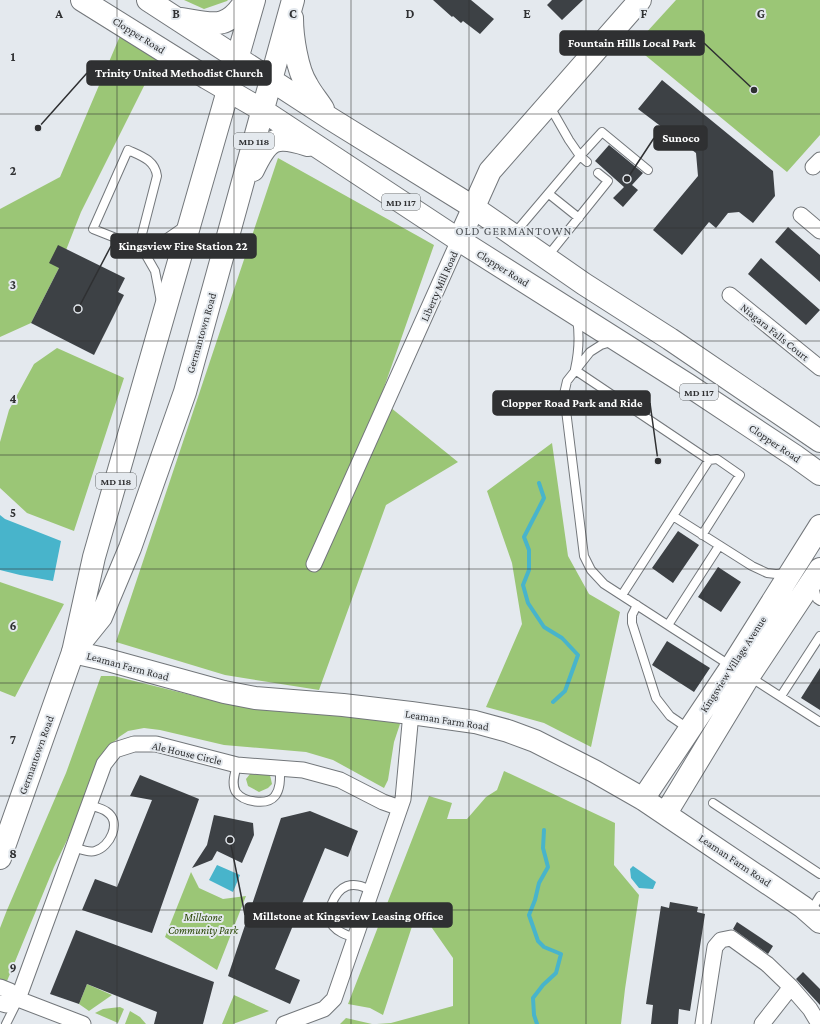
<svg xmlns="http://www.w3.org/2000/svg" width="820" height="1024" font-family="'Crimson Pro',serif">
  <rect width="100%" height="100%" fill="#e4e9ee"/>
  <path fill="#9bc676" d="M184,0H228L227,1L204,9Z
    M676,0H820V135L787,172L634,46Z
    M120,36L157,60L81,212L59,268L31,323L0,337V209L60,177Z
    M278,158L434,245L380,399L458,462L386,505L319,690L225,675L116,642Z
    M57,348L124,378L74,531L27,513L0,488V442L9,410L34,364Z
    M552,443L568,556L589,594L620,612L591,747L544,723L486,707L522,624L512,563L487,491Z
    M0,582L64,604L15,697L0,691Z
    M101,676H114L207,699L281,711L332,712L392,718L400,724L394,742L388,780L384,788L333,760L306,752L224,745L160,730L144,728L128,731L119,737L104,752L69,836L54,867L7,981L0,980V928L7,910L66,773Z
    M504,771L615,823L614,865L639,895L625,989L621,1024H377L391,1023L453,1006V958L418,908L383,1015L370,1008L348,1004L429,796L452,803L447,819H467L486,797L497,790Z
    M250,774L270,775L272,784L268,788L259,792L248,786L246,779Z
    M191,872L199,888L223,899L246,896L217,970L165,937Z
    M87,984L112,995L89,1011L79,1004Z
    M234,995L269,1011L233,1024H222Z
    M120,1007L124,1009L118,1023L95,1013L103,1009Z
    M130,1011L140,1017L146,1024H125Z
    M346,1018L372,1024H340Z"/>
  <path fill="#48b4cb" d="M0,515L5,519L61,541L53,581L20,575L0,570Z
    M217,865L240,875L233,892L209,880Z
    M633,866L656,882L653,889L639,888L631,878L630,869Z"/>
  <g fill="none" stroke-linecap="round" stroke-linejoin="round">
    <path stroke="#48b4cb" stroke-width="4" d="M539,483L544,498L524,537L529,550V570L523,585L528,603L544,627L562,638L578,655L565,691L553,702
      M537,1024L534,1015L533,998L543,985L556,973L561,954L544,947L538,941L529,915L535,900L539,883L548,867L543,848L544,830"/>
  </g>
  <path fill="#3d4145" d="M433,0H471L494,19L480,34L463,21L461,23L453,16L452,17Z
    M552,0H583L562,20L547,5Z
    M662,80L773,171L775,196L753,223L739,212L728,213L716,228L709,222L682,255L653,230L698,176L696,153L638,109Z
    M609,145L643,173L632,185L638,190L623,207L613,198L624,187L595,161Z
    M788,227L820,255V282L775,242Z
    M58,245L125,278L118,292L124,295L94,355L31,323L59,268L49,263Z
    M761,258L820,310L806,325L748,274Z
    M678,531L699,545L673,583L652,568Z
    M718,567L741,582L721,612L698,597Z
    M667,641L710,668L694,692L652,665Z
    M820,668V710L801,698Z
    M140,775L199,799L152,933L82,910L95,879L117,887L152,800L130,796Z
    M310,811L358,831L348,857L325,848L275,969L300,980L290,1004L228,976L281,818Z
    M214,815L253,823L254,835L242,863L217,851L212,860L192,868L207,845Z
    M670,902L698,907L697,912L705,914L690,1011L679,1009L678,1024H651L653,1005L646,1004L661,906L669,908Z
    M737,922L773,946L768,954L733,929Z
    M76,930L214,982L203,1024H154L157,1012L87,984L79,1004L50,994Z
    M803,972L820,989V1005L796,979Z"/>
  <g fill="none" stroke-linecap="round" stroke-linejoin="round">
    <g stroke="#73777b" stroke-width="10">
      <path id="lane" d="M587,162L580,156L602,132L648,170
        M549,194L579,218
        M514,234L580,156L569,140L549,105
        M141,248V238L157,176C155,160 141,156 128,150L93,229L141,248L147,257L155,271L161,302
        M141,248L158,244L184,226
        M547,257L608,181L598,173
        M614,341L601,345L590,352L567,381L564,394L584,556L591,570L604,584L731,666
        M575,369C579,351 580,337 577,319
        M575,370L709,460L717,459L740,475L702,535
        M673,516L752,566L767,573L776,574L788,573
        M814,586L817,599L820,601
        M622,595L709,460
        M637,605L632,615V623L656,698L670,716L689,729
        M668,625L719,546
        M750,677L820,722
        M781,696L820,636
        M237,765C235,773 231,784 236,792C243,802 267,806 275,796C281,788 280,777 280,768
        M713,803L820,874
        M74,847C80,849 88,853 95,851C110,847 122,822 107,812C102,808 95,807 89,805
        M810,912L820,896
        M355,938C347,935 339,933 333,926C324,915 334,891 347,886C356,883 364,887 371,890
        M6,1024L17,1002"/>
    </g>
    <g stroke="#73777b" stroke-width="17">
      <path id="street" d="M813,167L820,160
        M801,215L820,231
        M730,295L820,368
        M314,564L459,240
        M0,987L10,991L18,999L6,1005L0,1003
        M791,987L810,1009L819,1024
        M83,1024L18,999L104,764L115,750L134,744H156L237,765L303,770L340,780L383,802L400,808
        M284,1024L324,1009L334,999L403,799L411,713
        M703,1024L715,947L721,940L731,938L767,964L791,987L762,1024"/>
    </g>
    <g stroke="#73777b" stroke-width="24">
      <path id="secondary" d="M459,240L490,171L640,0
        M73,652L104,659L224,692L255,698L343,705L411,713L475,722L508,731L535,741L594,771L643,799L803,907L820,922
        M643,799L732,666L820,526
        M666,813L749,676L820,569"/>
    </g>
    <g stroke="#73777b" stroke-width="24">
      <path id="primary" d="M82,0L207,78L262,110L459,240L688,385L795,456L820,474
        M148,0L331,119L473,207L584,284L670,339L820,441
        M292,18C292,36 297,70 307,85C311,93 318,101 323,109
        M182,19C213,24 227,31 246,0
        M253,170C268,139 274,134 308,145
        M76,648L101,617L130,548L185,392L293,0
        M0,858L73,652L94,557L254,0"/>
    </g>
    <use href="#lane" stroke="#fff" stroke-width="8"/>
    <use href="#street" stroke="#fff" stroke-width="15"/>
    <use href="#secondary" stroke="#fff" stroke-width="22"/>
    <use href="#primary" stroke="#fff" stroke-width="22"/>
  </g>
  <path fill="none" stroke="#2f3032" stroke-width="1" stroke-opacity="0.55" d="M117,0V1024M234,0V1024M351,0V1024M469,0V1024M586,0V1024M703,0V1024M0,114H820M0,228H820M0,341H820M0,455H820M0,569H820M0,683H820M0,796H820M0,910H820"/>
  <g text-anchor="middle" stroke-width="4" stroke-linejoin="round" paint-order="stroke">
    <g fill="#e4e9ee" stroke="#65686a" stroke-width="1">
      <rect x="234" y="133" width="40" height="16" rx="3"/>
      <rect x="382" y="194" width="38" height="16" rx="3"/>
      <rect x="680" y="384" width="38" height="16" rx="3"/>
      <rect x="96" y="473" width="40" height="16" rx="3"/>
    </g>
    <g font-size="10" font-weight="bold" fill="#2f3032">
      <text x="254" y="145">MD 118</text>
      <text x="401" y="206">MD 117</text>
      <text x="699" y="396">MD 117</text>
      <text x="116" y="485">MD 118</text>
    </g>
    <g font-size="11" fill="#2f3032" stroke="#e4e9ee">
      <text transform="translate(139 35) rotate(32)" y="4">Clopper Road</text>
      <text transform="translate(503 268) rotate(32)" y="4">Clopper Road</text>
      <text transform="translate(439 286) rotate(-66)" y="4">Liberty Mill Road</text>
      <text transform="translate(775 332) rotate(39)" y="4">Niagara Falls Court</text>
      <text transform="translate(201 333) rotate(-74)" y="4">Germantown Road</text>
      <text transform="translate(775 443) rotate(34)" y="4">Clopper Road</text>
      <text transform="translate(733 664) rotate(-57)" y="4">Kingsview Village Avenue</text>
      <text transform="translate(128 666) rotate(15)" y="4">Leaman Farm Road</text>
      <text transform="translate(447 720) rotate(9)" y="4">Leaman Farm Road</text>
      <text transform="translate(187 753) rotate(13)" y="4">Ale House Circle</text>
      <text transform="translate(36 755) rotate(-70)" y="4">Germantown Road</text>
      <text transform="translate(735 860) rotate(34)" y="4">Leaman Farm Road</text>
    </g>
    <g font-size="11" font-style="italic" fill="#274402" stroke="#e4e9ee">
      <text x="203" y="921">Millstone<tspan x="203" dy="13">Community Park</tspan></text>
    </g>
    <g font-size="12" letter-spacing="1" fill="#505458" stroke="#e4e9ee">
      <text x="514" y="235">OLD GERMANTOWN</text>
    </g>
  </g>
  <g font-size="13" text-anchor="middle" font-weight="bold" fill="#2f3032" stroke="#e4e9ee" stroke-width="4" stroke-linejoin="round" paint-order="stroke">
    <text x="59" y="18">A</text>
    <text x="176" y="18">B</text>
    <text x="293" y="18">C</text>
    <text x="410" y="18">D</text>
    <text x="527" y="18">E</text>
    <text x="644" y="18">F</text>
    <text x="761" y="18">G</text>
    <text x="13" y="61">1</text>
    <text x="13" y="175">2</text>
    <text x="13" y="289">3</text>
    <text x="13" y="403">4</text>
    <text x="13" y="517">5</text>
    <text x="13" y="630">6</text>
    <text x="13" y="744">7</text>
    <text x="13" y="858">8</text>
    <text x="13" y="972">9</text>
  </g>
  <path fill="none" stroke="#2f3032" stroke-width="1.5" d="M754 90L704 43M38 128L87 73M627 179L654 138M78 309L111 246M658 461L650 403M230 840L245 915"/>
  <g fill="#2f3032" stroke="#e4e9ee" stroke-width="1.5">
    <circle cx="754" cy="90" r="4"/>
    <circle cx="38" cy="128" r="4"/>
    <circle cx="627" cy="179" r="4"/>
    <circle cx="78" cy="309" r="4"/>
    <circle cx="658" cy="461" r="4"/>
    <circle cx="230" cy="840" r="4"/>
  </g>
  <g fill="#2f3032" stroke="#2f3032" stroke-width="1.5">
    <rect x="560" y="31" width="144" height="24" rx="4"/>
    <rect x="87" y="61" width="184" height="24" rx="4"/>
    <rect x="654" y="126" width="53" height="24" rx="4"/>
    <rect x="111" y="234" width="145" height="24" rx="4"/>
    <rect x="493" y="391" width="157" height="24" rx="4"/>
    <rect x="245" y="903" width="207" height="24" rx="4"/>
  </g>
  <g font-size="12" text-anchor="middle" font-weight="bold" fill="#fff">
    <text x="632" y="47">Fountain Hills Local Park</text>
    <text x="179" y="77">Trinity United Methodist Church</text>
    <text x="681" y="142">Sunoco</text>
    <text x="183" y="250">Kingsview Fire Station 22</text>
    <text x="572" y="407">Clopper Road Park and Ride</text>
    <text x="348" y="920">Millstone at Kingsview Leasing Office</text>
  </g>
</svg>
